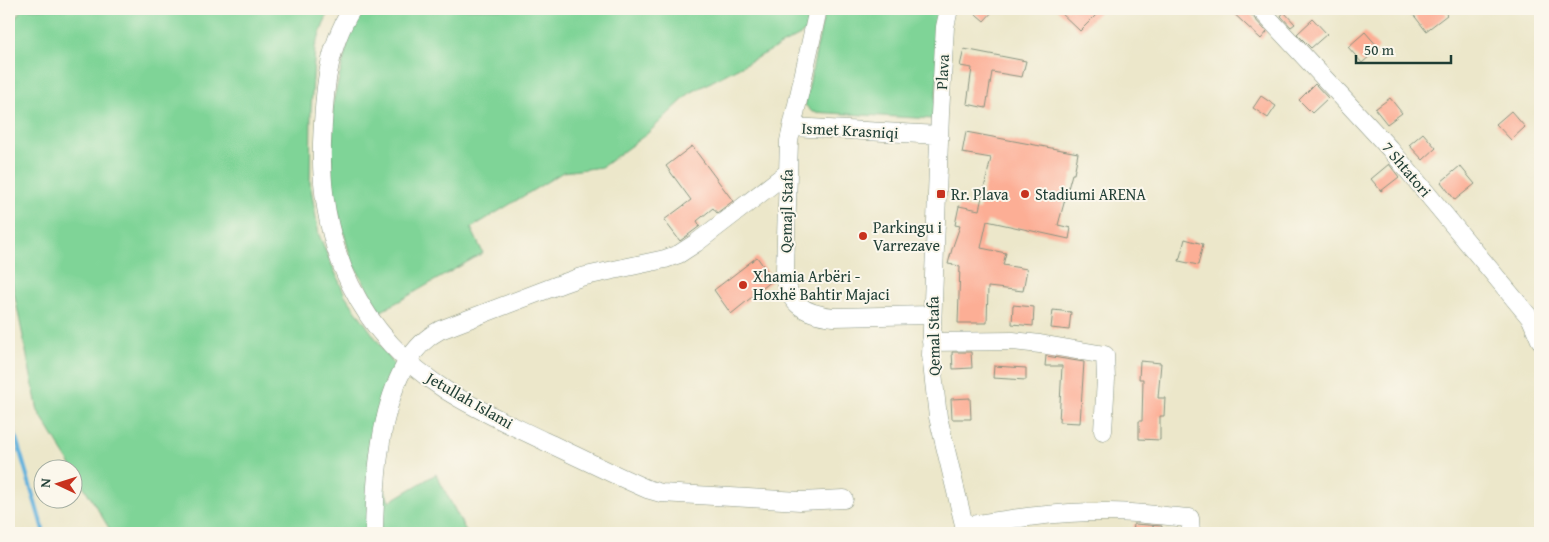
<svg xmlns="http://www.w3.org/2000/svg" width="1549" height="542" font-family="'Gentium Book Plus',serif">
  <rect width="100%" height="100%" fill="#fbf7ec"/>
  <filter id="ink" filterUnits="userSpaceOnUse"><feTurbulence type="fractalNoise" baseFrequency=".02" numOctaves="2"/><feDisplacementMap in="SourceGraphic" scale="10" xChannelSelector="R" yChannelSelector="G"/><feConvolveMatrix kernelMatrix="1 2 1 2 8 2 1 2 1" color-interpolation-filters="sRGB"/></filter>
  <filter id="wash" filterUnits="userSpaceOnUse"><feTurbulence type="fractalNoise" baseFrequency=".0096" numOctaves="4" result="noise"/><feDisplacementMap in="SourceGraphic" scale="20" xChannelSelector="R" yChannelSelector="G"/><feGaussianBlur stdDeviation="1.12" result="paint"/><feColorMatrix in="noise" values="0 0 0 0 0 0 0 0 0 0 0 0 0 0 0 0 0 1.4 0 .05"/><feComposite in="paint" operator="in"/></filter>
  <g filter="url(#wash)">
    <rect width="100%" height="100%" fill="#ece7ca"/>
    <path fill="#7fd497" stroke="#4f8866" d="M22,9H331L328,13L315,47L311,109L310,183L319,235L345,295L396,367L373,454L389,502L436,474L467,533H112L38,411L9,267V53L14,21Z
      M365,9H811L806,32L690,93L648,133L602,167L563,172L471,228L483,253L380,312L351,259L331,185L333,102L350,34Z
      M825,9H943L934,119L812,112L805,105Z"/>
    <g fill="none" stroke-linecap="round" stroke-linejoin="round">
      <path stroke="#63b2dd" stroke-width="4" d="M9,414L44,533"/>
    </g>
    <g id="blocks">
      <path fill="#fcae95" d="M970,9H995L984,21Z
        M1057,9H1102L1080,31Z
        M1229,9H1250L1252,16L1267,32L1261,39Z
        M1409,9H1442L1447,15L1426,31Z
        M1284,12L1295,24L1291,27L1281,16Z
        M1313,19L1327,34L1311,48L1297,34Z
        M1365,32L1379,48L1362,63L1348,47Z
        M964,49L1026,61L1022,77L992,72L986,108L967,104L972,68L960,66Z
        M1315,84L1328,98L1312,113L1299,100Z
        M1261,96L1276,106L1268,118L1253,108Z
        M1390,98L1402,113L1387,124L1375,109Z
        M1511,111L1525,127L1511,140L1496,124Z
        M966,132L1078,153L1074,174H1072L1058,225L1071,228L1069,239L987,221L981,248L1006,253L1003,265L1027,269L1023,291L988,287L987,323H958L960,266L948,264L952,249L960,226L955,225L959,206L979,210L991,158L962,153Z
        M1423,133L1436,148L1423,160L1409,145Z
        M692,146L733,201L717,213L713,208L697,221L700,226L680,241L664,220L691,200L666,166Z
        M1389,164L1399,177L1381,191L1371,179Z
        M1460,166L1475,184L1455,200L1441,182Z
        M1185,239L1203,244L1198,265L1179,261Z
        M757,257L773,280L731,314L714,290Z
        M1013,305L1034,307L1033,326L1012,324Z
        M1053,310L1071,312L1069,330L1051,328Z
        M952,352H971L972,368L953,369Z
        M1046,356L1084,362L1080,423L1059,422L1062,366H1045Z
        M1140,361L1161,363L1158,398H1165L1164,416H1160V440L1139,439V421H1142L1143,379H1139Z
        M994,366L1026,368V380L993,378Z
        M970,398L971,419H952L951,399Z
        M1134,524L1162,526L1161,533H1133Z"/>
    </g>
  </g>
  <g filter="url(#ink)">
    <use href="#blocks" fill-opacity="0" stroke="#86927f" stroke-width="1"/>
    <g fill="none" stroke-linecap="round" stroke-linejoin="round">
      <g stroke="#86927f" stroke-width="19">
        <path id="minor" d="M352,9C326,49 324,97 322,143C319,246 359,335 447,391C477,410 511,425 544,441C579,457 612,474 647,489L661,493L800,501L844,499
          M818,9L789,141L785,270C786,303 803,314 834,317L931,315
          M949,9L945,27L940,114L931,355L938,417L966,533
          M1260,9L1390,149L1531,319L1540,340
          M792,127L939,135
          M931,342L1013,341L1040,344L1105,355L1106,379L1103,431
          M964,526C1010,519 1055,512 1101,512C1131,511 1161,516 1190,518L1191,533
          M374,533C375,474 380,361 440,330L561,284L581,277L665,259L679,254L696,243L787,173"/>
      </g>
      <use href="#minor" stroke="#fff" stroke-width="18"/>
    </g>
  </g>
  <g fill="#c8321e" stroke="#fbf7ec" stroke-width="2">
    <rect x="936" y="189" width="10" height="10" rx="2.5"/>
    <circle cx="1025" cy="194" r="5"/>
    <circle cx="863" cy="236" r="5"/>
    <circle cx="743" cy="285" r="5"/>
  </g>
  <g text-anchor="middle" stroke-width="4" stroke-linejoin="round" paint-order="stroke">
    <g font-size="16" fill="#1f3d34" stroke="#fbf7ec">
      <text transform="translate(942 72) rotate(-87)" y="6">Plava</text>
      <text transform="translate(850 130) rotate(3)" y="6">Ismet Krasniqi</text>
      <text transform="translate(1407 169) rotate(50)" y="6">7 Shtatori</text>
      <text transform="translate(786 211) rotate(-89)" y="6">Qemajl Stafa</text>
      <text transform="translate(933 336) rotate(-91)" y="6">Qemal Stafa</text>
      <text transform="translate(470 400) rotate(30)" y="6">Jetullah Islami</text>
    </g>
    <g font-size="16" fill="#1f3d34" stroke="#fbf7ec" text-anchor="start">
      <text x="951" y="200">Rr. Plava</text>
      <text x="1035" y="200">Stadiumi ARENA</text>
      <text x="873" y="233">Parkingu i<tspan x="873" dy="18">Varrezave</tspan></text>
      <text x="753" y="282">Xhamia Arbëri -<tspan x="753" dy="18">Hoxhë Bahtir Majaci</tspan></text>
    </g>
  </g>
  <rect width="1549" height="542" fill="none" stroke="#fbf7ec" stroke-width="30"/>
  <g transform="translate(58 484) rotate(274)"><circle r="24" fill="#fbf7ec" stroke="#a3ada2"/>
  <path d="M0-4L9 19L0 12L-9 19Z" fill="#c8321e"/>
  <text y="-8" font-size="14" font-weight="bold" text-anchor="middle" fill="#1f3d34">N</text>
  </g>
  <path d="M1356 55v8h95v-8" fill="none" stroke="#1f3d34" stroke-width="2.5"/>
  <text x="1364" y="55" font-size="15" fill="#1f3d34" stroke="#fbf7ec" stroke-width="4" paint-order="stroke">50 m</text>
</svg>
